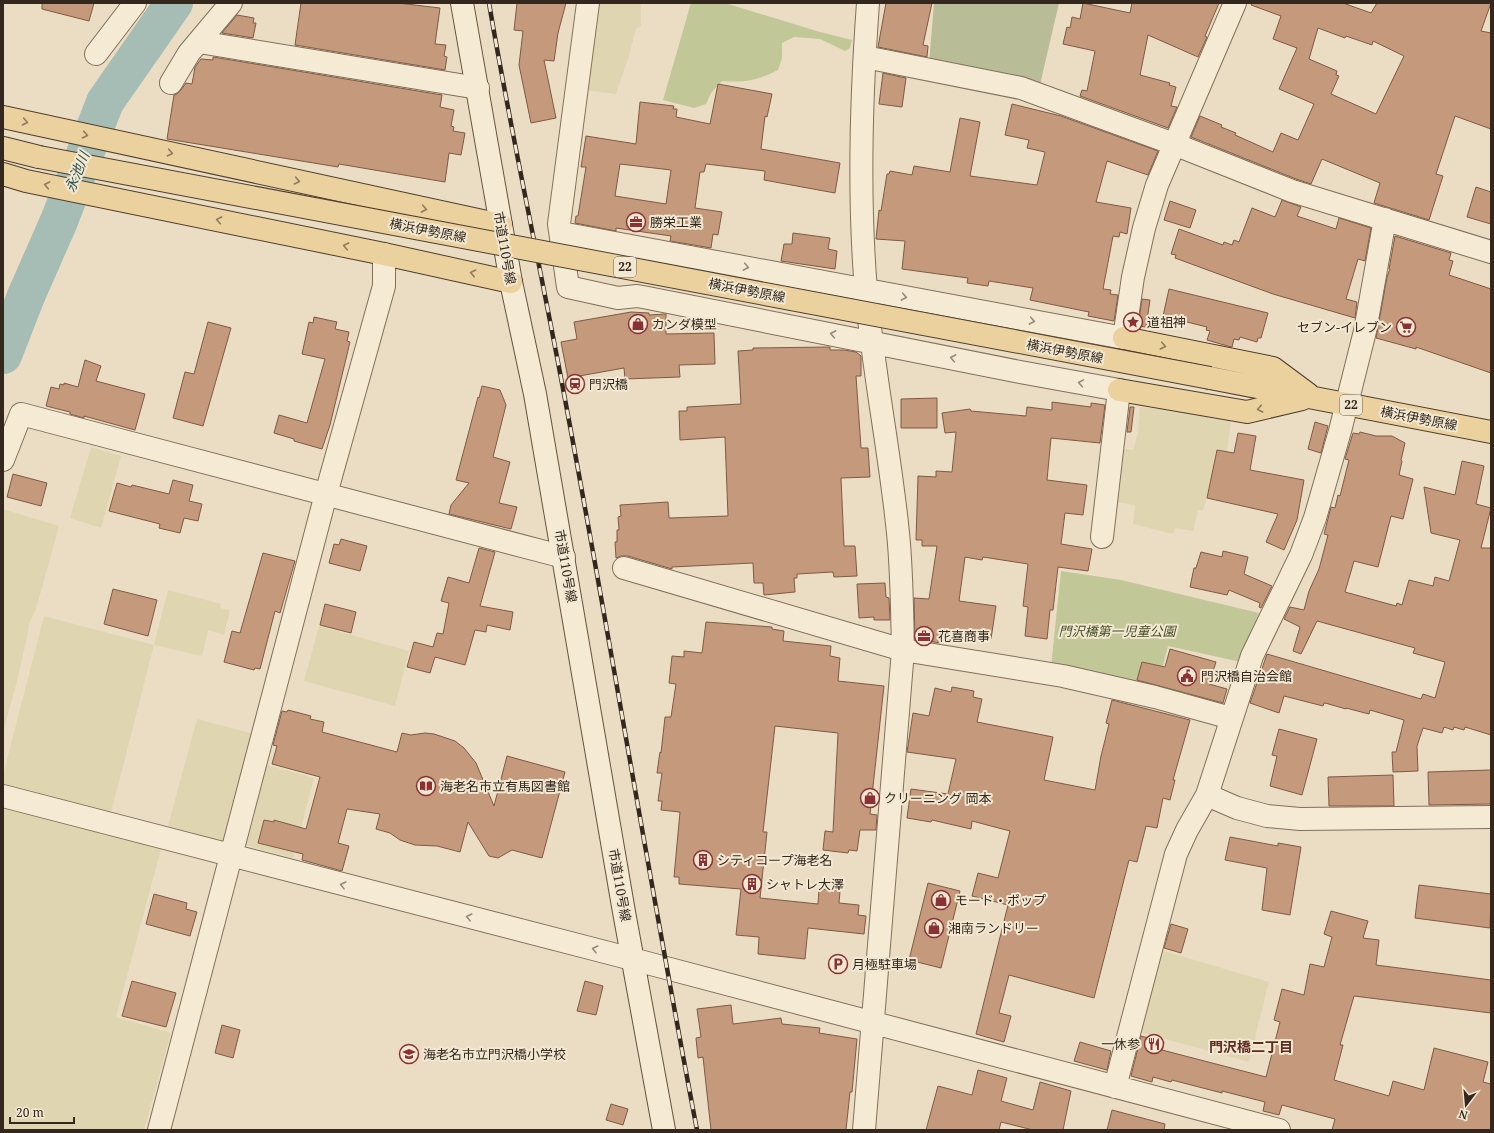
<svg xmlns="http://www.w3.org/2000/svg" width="1494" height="1133" font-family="'Noto Serif','Noto Sans JP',serif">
  <rect width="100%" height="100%" fill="#eaddc3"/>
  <path fill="#dfd6b1" d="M591,3H639L641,6V26L636,29L628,59L616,94L584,90Z
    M1140,407L1178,411L1231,421L1227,451L1216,450L1207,498L1203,510H1198L1193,531L1175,528L1173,534L1133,524L1135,505L1114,502L1119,448L1133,450L1138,433Z
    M91,447L121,456L101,528L70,518Z
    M3,509L59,526L36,609L29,624L28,633L17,681L3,733Z
    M168,590L221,604L220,608L230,610L224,635L208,630L202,656L154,645L111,813L3,785V775L44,616L154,645Z
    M319,626L409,651L395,706L304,681Z
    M197,719L254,734L225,842L168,826Z
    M263,764L314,778L293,858L242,844Z
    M3,807L161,849L116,1017L171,1033L144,1130H3Z
    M1157,949L1269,982L1249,1062L1136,1031Z"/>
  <path fill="#c2c798" d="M691,3H725L820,32L852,40L850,48L845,51L820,39L794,37L782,43V58L778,70C758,80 745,83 722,81L711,93L706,104L694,108L663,100Z
    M1061,571L1121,580L1259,613L1241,662L1168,646L1156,692L1051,667Z"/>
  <path fill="#b8bc97" d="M934,3H1059L1039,89L929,64Z"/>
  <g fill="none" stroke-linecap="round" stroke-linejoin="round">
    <path stroke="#a5bdb5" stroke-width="38" d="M3,355L26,296L59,221L105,102L174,3"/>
  </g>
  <path fill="#c5997c" stroke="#7f5a43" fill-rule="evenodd" d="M42,3H94L89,21L42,9Z
    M301,3H398L440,8L435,44L446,45L444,56L447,57L445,70L295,45Z
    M517,3H566L558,33L554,61L544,60L556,118L531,123L519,65L523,31L514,30Z
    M886,3H932L923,45L928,46L927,57L878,47Z
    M1083,3L1130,13L1132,3H1219L1205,36L1207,37L1198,57L1148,35L1140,75L1170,83L1169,85L1176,87L1171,106L1177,107L1168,128L1080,96L1082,90L1087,91L1095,51L1063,44L1067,27L1070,28L1072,17L1080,19Z
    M1252,3H1343L1371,13L1377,3H1491L1481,31L1491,33V129L1455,116L1436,174L1443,176L1429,220L1374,203L1380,183L1322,159L1311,184L1296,179L1191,137L1200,116L1222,125L1221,127L1236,133L1235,135L1273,152L1281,133L1298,140L1314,104L1279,89L1297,48L1273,39L1281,16L1251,5ZM1318,28L1345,38L1346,36L1372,45L1373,41L1404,56L1376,114L1331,94L1339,76L1336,75L1337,71L1309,59Z
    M237,15L254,18L253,23H256L253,38L222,33Z
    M213,57L442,95L440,107L454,110L451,126L454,127L453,131L465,133L461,155L449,153L445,182L339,164L338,167L167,139L174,95L177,94L181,90L186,83L192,84L195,67L201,59L213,60Z
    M883,73L906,78L902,107L879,104Z
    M718,84L772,94L767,117L765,116L761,149L840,163L835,193L764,180L765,171L706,164L704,172H700L695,208L722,212L718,235L713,234L711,248L670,241L671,236L616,228V231L575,223L576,216H578L586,167H581L586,136L636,144L640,102L674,106L673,109H677L676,117L710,124ZM620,164L671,170L666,204L615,196Z
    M1012,104L1061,116L1158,151L1148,175L1107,161L1096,202L1131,208L1127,234L1120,232L1119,237L1113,236L1103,289L1111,290L1110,294L1118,295L1114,321L1088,316L1089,312L1030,300L1033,288L989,281L988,286L967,283L968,278L902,269L905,241L876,239L879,210L881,211L887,174H889L890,171L912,175L914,166L950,172L960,118L980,122L970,176L1037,185L1045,152L1027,148L1029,140L1005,135Z
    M1476,187L1491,192V224L1467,217Z
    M1282,200L1301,207L1297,216L1336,229L1339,218L1371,228L1365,261L1358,259L1346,299L1357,302L1355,318L1273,294L1175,258L1176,255L1171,254L1179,229L1223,245L1224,242L1232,245L1234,240L1239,242L1252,208L1275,217Z
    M1170,201L1196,210L1190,228L1164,220Z
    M793,233L830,238L828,249L837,251L835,269L781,261L784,244H792Z
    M1395,236L1451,253L1449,260L1453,261L1449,275L1491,289V373L1416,347V349L1376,338L1387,277L1390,269H1389Z
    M1169,289L1268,313L1261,338H1258L1257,342L1240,337L1239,340L1234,339L1232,347H1231L1207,340L1210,331L1206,330L1207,327L1163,316Z
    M1142,299L1150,300L1146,327L1138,326Z
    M631,312L649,313V315L666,314V334L714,333L715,364L679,365L680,377L625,379L624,368L568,378L561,342L577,339L574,322Z
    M314,317L337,322L335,329L349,332L347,341L350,342L330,425L322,449L294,441V439L274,433L279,415L307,423L325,359L302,354L309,322L313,323Z
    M208,322L231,328L203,426L173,418L185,372L194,374Z
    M830,347V350H844L856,352L861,356V376H856L861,448H868L870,477L841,478L844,546H855L857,576L834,577L833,572L797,574V578H794L795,592L764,595L763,583H754L753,563L672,567V569L628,556H621L616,558L615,542H617V530H619L618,517L621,516L620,505L668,502L669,518L728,516L725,437L680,440L679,411H687V407L741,404L738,351L753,350V348Z
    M85,360L101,366L96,381L145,394L135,430L84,416V418L70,414V412L46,406L51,387L59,389L60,384L64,385V383L78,387Z
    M482,386L500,390L506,405L493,457L510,462L499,503L517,507L511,529L449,514L451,505L469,483L456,480L478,397L479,398Z
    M937,398V428H901V399Z
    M1052,402L1091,407V403L1105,405L1100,443L1051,438L1047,480L1087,485L1083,515L1065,513L1061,544L1092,549L1088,571L1058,567L1053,610H1050L1047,639L1025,636L1028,607L1023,606L1028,564L983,557L982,560L965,557L959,601L996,606L991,639L940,631V643L915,639L914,598L929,599L937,546H922V540H916L918,476L936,477V471L952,472L956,432L945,433L942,413L970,409L971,411L1026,416L1027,407L1052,410Z
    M1130,407H1134L1131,432H1127Z
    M1315,422L1328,426L1321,453L1308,449Z
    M1360,432L1376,436H1392L1405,443L1401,460L1402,461L1399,475L1413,479L1403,519L1391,516L1378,567L1354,561L1345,592L1396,606L1397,603L1402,605L1409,580L1433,586L1435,577L1449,581L1460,540L1431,533L1424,487L1455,495L1462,461L1484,466L1476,504L1491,508L1481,548H1491V735L1465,727L1464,730L1454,727L1453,730L1444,727L1442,733L1423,728L1417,746L1418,771L1393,772L1392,752H1396L1404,720L1370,710L1369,714L1346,708V709L1325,703H1324L1323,706L1284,696L1279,713L1250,703L1267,654L1421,699L1423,694L1435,698L1445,662L1413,653L1415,648L1317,621L1301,654L1293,651L1300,627L1284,619L1290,607L1304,610L1309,591L1319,569L1328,535L1324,534L1331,507L1335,508L1338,495L1340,496L1349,460L1345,459L1353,433L1359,434Z
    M1238,433L1256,436L1250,470L1304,480L1297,520L1284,550L1266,542L1278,514L1207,498L1217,450L1234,453Z
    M13,474L47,483L41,506L7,497Z
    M173,480L193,485L189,501L202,504L198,521L184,518L180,533L159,528L160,524L109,511L117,483L131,487L132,485L169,494Z
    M341,539L367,546L360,571L329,563L334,544L339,545Z
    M479,548L495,552L480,606L513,612L510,630L487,625L486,632L475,630L465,665L435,657L430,673L407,667L414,642L433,647L437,633L443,634L449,603L441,601L448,577L469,583Z
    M1223,551L1248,557L1244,574L1272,586L1261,608L1259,607L1260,603L1229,590L1227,595L1190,587L1194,568H1196L1201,552L1222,557Z
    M263,553L295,561L280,613L275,611L260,669L255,668L254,670L224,662L232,631L240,633Z
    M885,583L886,597L889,598L890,620H874V617L859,618L857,584Z
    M113,589L157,600L148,636L104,624Z
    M325,604L356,612L351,633L320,625Z
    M706,622L772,627V629L784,631L783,641L831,646L830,656L840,658L838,681L884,686L870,814L877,815L876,830H860L857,851L849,850L848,853L823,850L825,831L833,832L838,733L775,726L763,832H767L760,898L818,904L819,889L840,891L839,903L859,905L858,915L866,916L864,934L808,928L805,959L758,954L759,937L736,935L741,889L679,884V877H674L680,812L661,810L662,801H658L662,773H657L660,752L661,753L665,717H671L676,684L669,683L672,656L684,657V651L702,653Z
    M1170,649L1216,662L1209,684L1227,689L1223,703L1137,680L1142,662L1165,667Z
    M952,687L974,691L973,697L982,699L977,722L1053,737L1044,780L1095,790L1101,756L1109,724L1106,723L1112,700L1190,720L1173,780H1175L1170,800L1163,798L1157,828L1146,826L1137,862L1129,860L1094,998L1009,975L999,1013L1011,1016L1004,1042L976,1034L1008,905L972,896L978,873L998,878L1010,831L972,821L971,829L932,820L931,822L907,818L911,789L948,794L956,759L907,752L913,713L929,716L935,688L951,692Z
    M288,710L311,716L310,719L324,722L322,732L397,752L402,733L411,735L425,733L434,734L455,741L464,748L476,763L494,806L507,756L565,772L542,858L512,850L498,858L489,856L468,822L460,852L437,846L415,845L400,840L390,833L376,829L380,814L347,809L338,843L349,846L342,871L302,860L303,854L258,843L264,820L274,822V820L306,829L320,777L272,764L277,746L273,745L282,711L287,712Z
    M1279,729L1317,739L1302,795L1270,786L1277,756L1272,755Z
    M1491,770V804L1429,805L1428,772Z
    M1393,775L1394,806H1329L1328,777Z
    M1230,837L1278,846V843L1301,847L1290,915L1262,910L1267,868L1225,860Z
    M928,883L960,891L941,968L909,960Z
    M1419,885L1491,894L1490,928L1415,918Z
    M154,894L187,903L186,909L197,912L190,936L146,924Z
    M1331,911L1368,921L1363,938L1379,940L1376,965L1491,980V1013L1354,996L1340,1045H1343L1334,1080L1389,1096L1393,1081L1424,1090L1434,1048L1488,1062L1483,1082L1491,1084V1130H1332L1335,1119L1282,1105L1279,1115L1263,1111L1265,1102L1222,1091V1093L1172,1080L1171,1082L1153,1077L1152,1082L1131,1076L1141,1036L1164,1042L1162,1050L1266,1077L1280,1022L1274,1020L1282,989L1304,995L1310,964L1324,967L1332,937L1324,934Z
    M1171,924L1188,929L1181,953L1164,948Z
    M132,981L176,993L166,1027L122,1016Z
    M585,981L603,986L596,1015L577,1011Z
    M731,1005L733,1024L781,1018L782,1024L820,1028L819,1033L857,1039L852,1092H850L846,1130H711L703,1057L698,1058L696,1038L701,1037L697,1009Z
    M222,1025L240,1030L233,1058L215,1053Z
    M1080,1042L1111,1051L1107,1070L1074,1061Z
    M978,1070L1007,1078L1001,1101L1033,1110L1040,1082L1071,1091L1063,1130H1033L1001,1122L999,1130H926L938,1086L972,1095Z
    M611,1104L628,1109L623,1125L606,1120Z
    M1112,1110L1165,1124L1164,1130H1107Z"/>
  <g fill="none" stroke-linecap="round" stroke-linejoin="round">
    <g stroke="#826f5b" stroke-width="24">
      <path id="street" d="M588,3L559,224L568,287L618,298L637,296L648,298L1020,372L1119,390L1102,537
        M199,42L478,88
        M96,54L135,3
        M865,57L1021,88L1174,144L1292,191L1491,252
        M171,83L189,53L231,3
        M561,233L1124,338L1133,277L1144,228L1157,185L1235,3
        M3,460L21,414L564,557
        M624,568L903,650L1063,676L1155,697L1231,718
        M1207,795L1237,808L1267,816L1300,819L1491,817
        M3,796L632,959L1279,1130
        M1115,1087L1176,854L1187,830L1207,795L1252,656L1301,555L1315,518L1340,431L1365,331L1385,219
        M159,1130L326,494L384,286V254
        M864,1130L903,650C902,611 902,572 898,533C890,452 873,371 866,290C858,195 861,98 868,3"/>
    </g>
    <g stroke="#64513f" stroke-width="24">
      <path id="secondary" d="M462,3L511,282L535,394L624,912L664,1130"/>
    </g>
    <g stroke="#503e2f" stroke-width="24">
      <path id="primary" d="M3,117L501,225
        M3,148L39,157
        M3,174L26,181L384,254L511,282
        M1124,338L1273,368L1308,394
        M1210,378L1491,432
        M1119,390L1247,412L1302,399"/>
    </g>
    <use href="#street" stroke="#f5ebd5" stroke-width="22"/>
    <use href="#secondary" stroke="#f5ebd5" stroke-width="22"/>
    <use href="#primary" stroke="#ead19d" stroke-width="22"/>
    <g stroke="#34281e" stroke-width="4.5">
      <path id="rail" d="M489,3C512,139 542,274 567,410C612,650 651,890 697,1130"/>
    </g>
    <use href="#rail" stroke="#f2e8d2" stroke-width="3" stroke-dasharray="9" stroke-linecap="butt"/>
    <g stroke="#503e2f" stroke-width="24" stroke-linecap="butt">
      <path id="primary-bridge" d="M39,157L1210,378"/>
    </g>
    <use href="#primary-bridge" stroke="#ead19d" stroke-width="22"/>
  </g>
  <defs><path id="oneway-chevron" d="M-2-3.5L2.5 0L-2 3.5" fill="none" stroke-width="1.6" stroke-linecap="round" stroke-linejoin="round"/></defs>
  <g stroke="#8f7c5e">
    <use href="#oneway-chevron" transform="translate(25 122) rotate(12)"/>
    <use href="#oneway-chevron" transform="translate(85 135) rotate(12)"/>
    <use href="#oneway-chevron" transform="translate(170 153) rotate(12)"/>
    <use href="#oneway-chevron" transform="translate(297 181) rotate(12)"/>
    <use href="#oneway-chevron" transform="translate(47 185) rotate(-169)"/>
    <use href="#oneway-chevron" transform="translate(424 209) rotate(12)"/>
    <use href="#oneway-chevron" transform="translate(219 220) rotate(-169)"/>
    <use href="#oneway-chevron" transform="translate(346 246) rotate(-169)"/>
    <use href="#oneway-chevron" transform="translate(473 273) rotate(-167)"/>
    <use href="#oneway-chevron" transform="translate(1163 346) rotate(12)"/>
    <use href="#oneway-chevron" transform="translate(1260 409) rotate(167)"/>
  </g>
  <g stroke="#948a7a">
    <use href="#oneway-chevron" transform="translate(746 267) rotate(11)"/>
    <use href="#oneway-chevron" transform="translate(904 297) rotate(11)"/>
    <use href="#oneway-chevron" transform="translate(1032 321) rotate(11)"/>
    <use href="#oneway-chevron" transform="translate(833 334) rotate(-169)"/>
    <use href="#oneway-chevron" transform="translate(953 358) rotate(-169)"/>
    <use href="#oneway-chevron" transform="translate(1081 383) rotate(-170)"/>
    <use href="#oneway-chevron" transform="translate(343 885) rotate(-166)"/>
    <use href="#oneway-chevron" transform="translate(469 917) rotate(-166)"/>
    <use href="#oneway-chevron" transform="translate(595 949) rotate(-166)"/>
  </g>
  <defs>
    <g id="office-ring" transform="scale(1)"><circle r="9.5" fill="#f2e8d2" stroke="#8c3133" stroke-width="1.5"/><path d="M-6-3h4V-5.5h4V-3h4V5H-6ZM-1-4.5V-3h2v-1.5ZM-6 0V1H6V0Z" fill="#8c3133"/></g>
    <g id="sight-ring" transform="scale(1)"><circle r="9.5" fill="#f2e8d2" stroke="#8c3133" stroke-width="1.5"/><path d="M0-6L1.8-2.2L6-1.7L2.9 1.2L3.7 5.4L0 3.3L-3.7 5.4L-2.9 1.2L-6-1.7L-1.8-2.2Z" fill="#8c3133"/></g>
    <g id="shop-ring" transform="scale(1)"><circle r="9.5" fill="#f2e8d2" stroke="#8c3133" stroke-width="1.5"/><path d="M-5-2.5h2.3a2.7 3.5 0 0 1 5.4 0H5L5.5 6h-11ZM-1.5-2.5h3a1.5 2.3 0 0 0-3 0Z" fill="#8c3133"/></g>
    <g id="supermarket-ring" transform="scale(1)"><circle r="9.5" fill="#f2e8d2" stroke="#8c3133" stroke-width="1.5"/><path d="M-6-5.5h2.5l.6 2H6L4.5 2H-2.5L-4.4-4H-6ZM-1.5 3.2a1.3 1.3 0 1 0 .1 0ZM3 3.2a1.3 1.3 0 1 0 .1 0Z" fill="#8c3133"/></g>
    <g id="station-ring" transform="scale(1)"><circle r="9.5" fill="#f2e8d2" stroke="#8c3133" stroke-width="1.5"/><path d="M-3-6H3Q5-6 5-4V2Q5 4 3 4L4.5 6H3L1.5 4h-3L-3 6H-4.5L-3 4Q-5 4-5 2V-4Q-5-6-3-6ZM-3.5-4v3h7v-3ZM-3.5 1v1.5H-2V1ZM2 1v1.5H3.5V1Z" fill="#8c3133"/></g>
    <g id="civic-ring" transform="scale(1)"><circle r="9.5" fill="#f2e8d2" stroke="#8c3133" stroke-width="1.5"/><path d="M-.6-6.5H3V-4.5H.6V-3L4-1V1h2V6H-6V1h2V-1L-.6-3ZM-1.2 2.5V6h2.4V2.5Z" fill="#8c3133"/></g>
    <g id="library-ring" transform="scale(1)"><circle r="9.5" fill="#f2e8d2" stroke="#8c3133" stroke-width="1.5"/><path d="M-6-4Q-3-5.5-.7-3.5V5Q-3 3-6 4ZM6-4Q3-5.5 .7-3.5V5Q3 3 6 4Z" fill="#8c3133"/></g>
    <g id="building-ring" transform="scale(1)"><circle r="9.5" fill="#f2e8d2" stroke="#8c3133" stroke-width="1.5"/><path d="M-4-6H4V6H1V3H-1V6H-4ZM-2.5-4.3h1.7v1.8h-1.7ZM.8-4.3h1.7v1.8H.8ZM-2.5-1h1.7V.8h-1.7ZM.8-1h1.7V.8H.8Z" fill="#8c3133"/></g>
    <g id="parking-ring" transform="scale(1)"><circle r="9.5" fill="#f2e8d2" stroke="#8c3133" stroke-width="1.5"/><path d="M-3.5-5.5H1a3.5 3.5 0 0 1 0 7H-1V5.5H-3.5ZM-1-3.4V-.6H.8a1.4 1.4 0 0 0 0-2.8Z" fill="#8c3133"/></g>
    <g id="restaurant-ring" transform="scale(1)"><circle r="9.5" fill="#f2e8d2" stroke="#8c3133" stroke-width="1.5"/><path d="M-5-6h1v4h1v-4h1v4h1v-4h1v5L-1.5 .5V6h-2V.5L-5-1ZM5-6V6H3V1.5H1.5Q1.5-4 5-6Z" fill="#8c3133"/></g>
    <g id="school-ring" transform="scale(1)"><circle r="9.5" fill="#f2e8d2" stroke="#8c3133" stroke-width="1.5"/><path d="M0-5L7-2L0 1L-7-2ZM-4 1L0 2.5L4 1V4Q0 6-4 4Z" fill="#8c3133"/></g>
  </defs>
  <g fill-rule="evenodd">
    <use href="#office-ring" x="636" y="222"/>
    <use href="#sight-ring" x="1133" y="322"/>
    <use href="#shop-ring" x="638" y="324"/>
    <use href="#supermarket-ring" x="1406" y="327"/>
    <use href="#station-ring" x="575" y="384"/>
    <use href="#office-ring" x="924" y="636"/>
    <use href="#civic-ring" x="1187" y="676"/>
    <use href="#library-ring" x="426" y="786"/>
    <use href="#shop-ring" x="870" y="798"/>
    <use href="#building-ring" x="703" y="860"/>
    <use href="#building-ring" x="752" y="884"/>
    <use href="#shop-ring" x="941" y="900"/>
    <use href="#shop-ring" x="934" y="928"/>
    <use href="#parking-ring" x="838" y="964"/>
    <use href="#restaurant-ring" x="1154" y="1044"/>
    <use href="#school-ring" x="409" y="1054"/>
  </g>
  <g text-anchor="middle" stroke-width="4" stroke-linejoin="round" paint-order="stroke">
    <g fill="#f2e8d2" stroke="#6d6254" stroke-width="1">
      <rect x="614" y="257" width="22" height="20" rx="3"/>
      <rect x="1340" y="395" width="22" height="20" rx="3"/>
    </g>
    <g font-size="12" font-weight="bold" fill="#34281e">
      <text x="625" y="271">22</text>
      <text x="1351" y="409">22</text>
    </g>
    <g font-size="13" fill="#34281e" stroke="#f2e8d2" text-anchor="start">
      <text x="650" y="227">勝栄工業</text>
      <text x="1147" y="327">道祖神</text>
      <text x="652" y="329">カンダ模型</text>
      <text x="1392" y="332" text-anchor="end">セブン-イレブン</text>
      <text x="589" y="389">門沢橋</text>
      <text x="938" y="641">花喜商事</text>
      <text x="1201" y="681">門沢橋自治会館</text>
      <text x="440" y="791">海老名市立有馬図書館</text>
      <text x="884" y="803">クリーニング 岡本</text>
      <text x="717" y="865">シティコープ海老名</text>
      <text x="766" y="889">シャトレ大澤</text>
      <text x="955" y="905">モード・ポップ</text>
      <text x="948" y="933">湘南ランドリー</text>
      <text x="852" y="969">月極駐車場</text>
      <text x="1140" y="1049" text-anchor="end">一休参</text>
      <text x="423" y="1059">海老名市立門沢橋小学校</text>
    </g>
    <g font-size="13" fill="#34281e" stroke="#f2e8d2">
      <text transform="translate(428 230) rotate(11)" y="5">横浜伊勢原線</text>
      <text transform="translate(505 248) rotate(80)" y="5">市道110号線</text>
      <text transform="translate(747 290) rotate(11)" y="5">横浜伊勢原線</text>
      <text transform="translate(1065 351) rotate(11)" y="5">横浜伊勢原線</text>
      <text transform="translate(1419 418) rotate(11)" y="5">横浜伊勢原線</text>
      <text transform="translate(566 566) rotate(80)" y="5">市道110号線</text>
      <text transform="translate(620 885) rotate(80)" y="5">市道110号線</text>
    </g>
    <g font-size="13" font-style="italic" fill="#454e27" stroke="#f2e8d2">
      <text x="1117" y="636">門沢橋第一児童公園</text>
    </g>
    <g font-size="14" font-style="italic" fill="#2f524f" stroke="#f2e8d2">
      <text transform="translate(77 172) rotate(-68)" y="5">永池川</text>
    </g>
    <g font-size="14" font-weight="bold" fill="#5c2c21" stroke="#f2e8d2">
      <text x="1251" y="1052">門沢橋二丁目</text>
    </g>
  </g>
  <rect width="1494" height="1133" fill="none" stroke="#34281e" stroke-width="8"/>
  <g transform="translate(1466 1105) rotate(196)" stroke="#f2e8d2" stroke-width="3" paint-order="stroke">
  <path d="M0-3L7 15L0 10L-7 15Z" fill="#34281e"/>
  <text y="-6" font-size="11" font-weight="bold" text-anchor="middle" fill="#34281e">N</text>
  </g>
  <path d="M10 1117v6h64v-6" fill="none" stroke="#34281e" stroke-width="2"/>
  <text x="16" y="1117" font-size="12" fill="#34281e" stroke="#f2e8d2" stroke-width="3" paint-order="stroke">20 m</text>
</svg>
